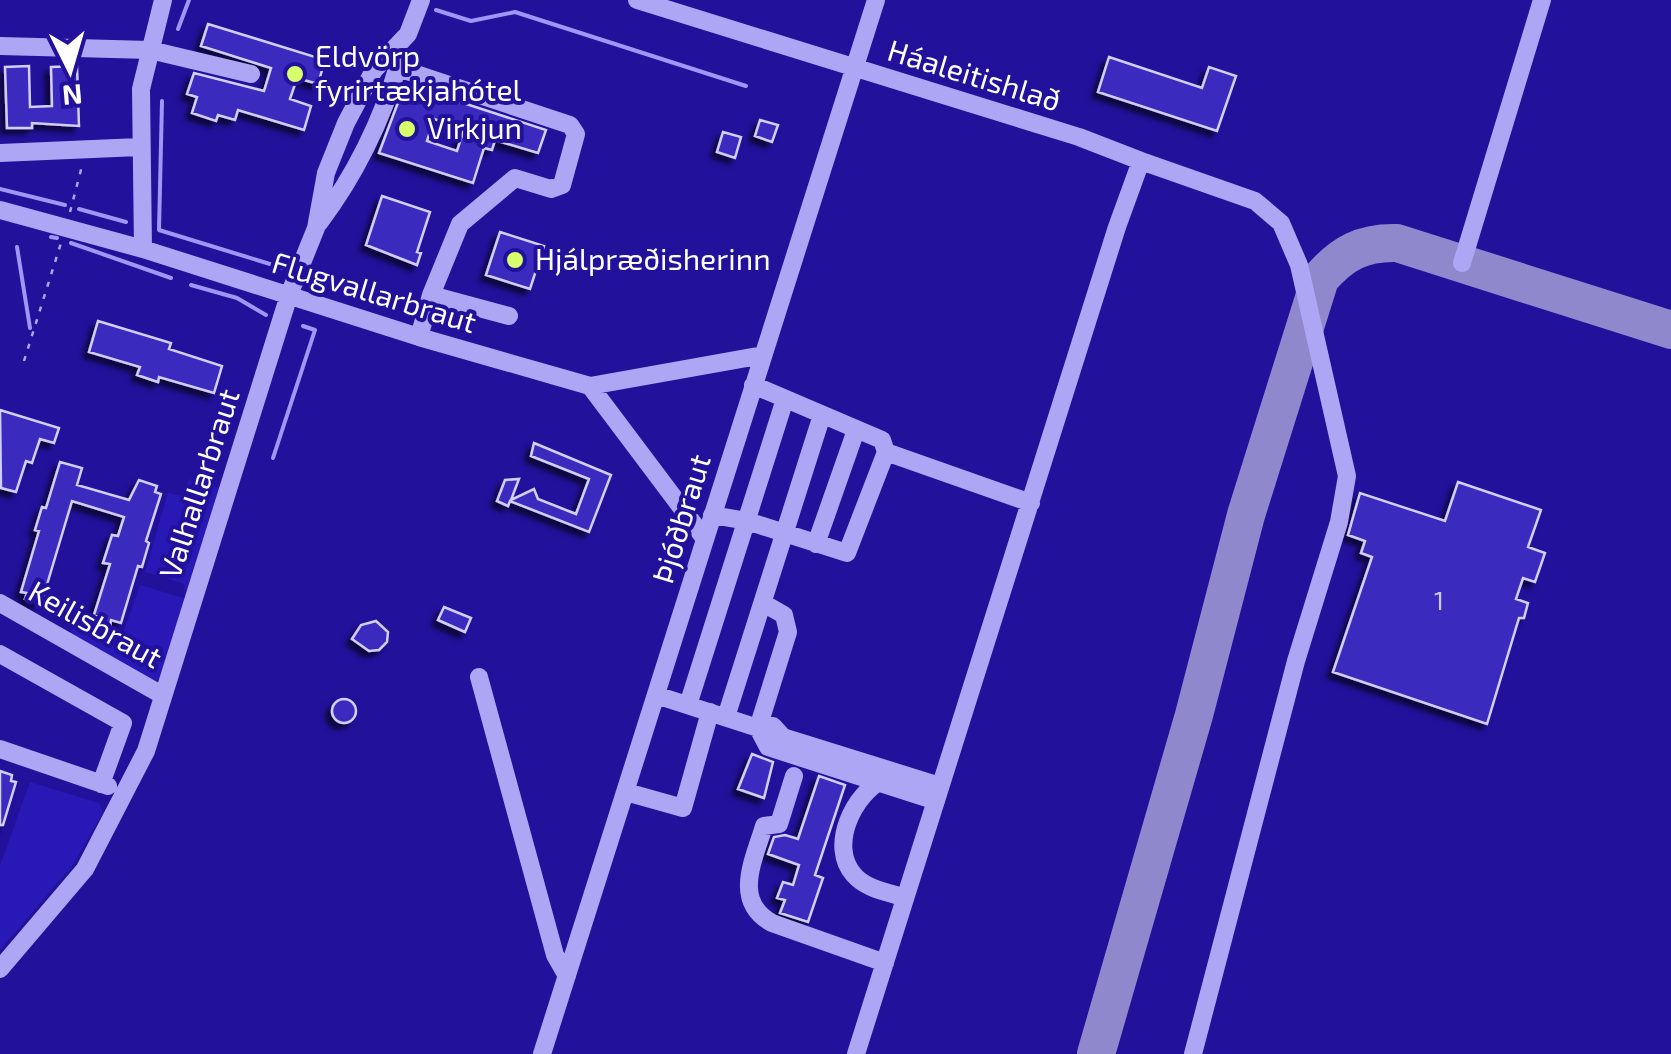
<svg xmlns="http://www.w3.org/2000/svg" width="1671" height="1054" font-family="'Exo 2',sans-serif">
  <defs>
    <filter id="shadow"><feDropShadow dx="-5.5" dy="5.5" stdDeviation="2.5" flood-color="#0009"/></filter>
  </defs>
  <rect width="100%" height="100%" fill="#21119b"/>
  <path fill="#2819b6" d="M189,479L222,489L189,591L184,590V584L145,572L168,493L183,496Z
    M140,585L187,599L163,677L151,683L68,642L72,628L85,625L122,636Z
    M30,782L99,803L103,812L73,865L0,950V866Z"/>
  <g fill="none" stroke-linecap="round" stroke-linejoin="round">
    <path stroke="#9f97f7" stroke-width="4" d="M436,10L471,21L515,12L746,86
      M178,29L189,0
      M162,101L159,230L283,268
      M0,189L65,205
      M79,209L126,222
      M51,237L57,238
      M71,243L171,278
      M17,247L30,328
      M191,285L237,298L266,315
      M273,458L315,330L303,326"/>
    <path stroke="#9088cd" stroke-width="38" d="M1096,1054L1194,715L1246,515L1320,279C1342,253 1363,242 1397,243L1671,330"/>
  </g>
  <path fill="#3b2cbe" stroke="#d2cefe" stroke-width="2.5" fill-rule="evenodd" filter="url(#shadow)" d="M208,24L325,60L318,84L297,78L290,99L311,106L304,130L238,110L235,120L218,115L216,121L192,113L197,97L187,94L194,73L264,91L271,68L201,46Z
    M1109,57L1202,88L1209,67L1236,76L1217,131L1098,92Z
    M29,66L30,107L52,106L51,67L77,66L79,126L32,123V128H7L5,67Z
    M405,84L546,130L538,153L495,140L492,150L484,148L473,183L379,153ZM434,119L464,129L457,151L427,141Z
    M760,120L778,125L772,142L755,136Z
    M723,132L741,137L735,158L717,152Z
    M382,196L430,212L417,252L421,253L417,265L366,245Z
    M500,232L544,246L530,289L486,275Z
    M98,321L171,343L169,349L222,366L214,393L159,377L158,382L137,375L140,367L89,352Z
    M0,410L59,428L54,443L40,439L32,463L26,461L16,492L1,488Z
    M534,443L611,475L589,532L510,501L508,506L497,501L505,480L519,479L511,500L534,489L538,499L576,514L589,479L531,456Z
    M60,462L82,468L77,485L129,500L139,480L157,486L155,492L161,494L146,541L149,543L142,567L138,566L121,623L111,620L110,627L98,623L100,617L94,615L110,564L103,563L112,535L118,536L124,517L72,501L43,598L40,597L38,603L25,599L27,593L21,592L39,531L35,530L42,507L46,508Z
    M1458,482L1541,510L1528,547L1545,553L1535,582L1523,578L1516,599L1528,603L1524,618H1519L1487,724L1333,672L1372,557L1361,553L1365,541L1348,535L1360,493L1445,521Z
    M444,607L471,618L465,632L438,620Z
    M376,621L388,632L387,642L379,650L369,651L352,639L361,625Z
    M332 711a12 12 0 1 1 24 0a12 12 0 1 1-24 0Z
    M752,754L773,762L764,798L738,789Z
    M0,771L12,775L11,781L16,782L3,825H0Z
    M819,776L845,785L815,875L823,878L808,922L780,913L785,900L777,898L783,882L793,885L799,865L768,854L774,837L785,835L798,839Z"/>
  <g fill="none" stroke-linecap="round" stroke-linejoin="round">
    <path stroke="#ada6f4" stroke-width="2.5" stroke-dasharray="5 8" stroke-linecap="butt" d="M70,212L82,166
      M24,361L61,243"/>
    <path stroke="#ada6f4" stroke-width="18" d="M637,0L1079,137L1141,161
      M0,46L150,50L251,74
      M398,68L570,125L576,134L562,185L551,189L515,178L460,224L431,295L419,337
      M0,153L139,147
      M0,210L143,249L419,337L590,386L763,355
      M319,223C357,173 382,120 400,60
      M143,249L141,89L163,0
      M1462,263L1542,0
      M431,295L509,316
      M590,386L705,539
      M886,452L1031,503
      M712,515L747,521L847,553L886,452L882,440L753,385
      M816,544L856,430
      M0,603L162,695
      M763,603L784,615L788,632L758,728L768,747L936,801
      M0,654L123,723L101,784
      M479,677L555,955L567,976
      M656,695L758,728L773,726L783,737L940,786
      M688,705L785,399
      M726,717L822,415
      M0,749L108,786
      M794,776L779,824L764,826C754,860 732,901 772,923L885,963
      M884,779C854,793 828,846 854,875C866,889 888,892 905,898
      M626,792L683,808L710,712
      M0,969L85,869L146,751L289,295L316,228L326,173L346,123L374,70L408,34L421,0
      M542,1054L876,0
      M856,1054L1117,227L1141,161L1255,201L1281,223L1299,265L1347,476L1339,522L1296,661L1193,1054"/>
  </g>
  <g fill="#d8ff69" stroke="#21119b" stroke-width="4">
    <circle cx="295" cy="74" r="10"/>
    <circle cx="407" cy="129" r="10"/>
    <circle cx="515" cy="260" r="10"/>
  </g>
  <g text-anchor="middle" stroke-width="8" stroke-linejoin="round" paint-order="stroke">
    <g font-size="25" fill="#cecaef">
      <text x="1439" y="610">1</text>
    </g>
    <g font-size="30" fill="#fff" stroke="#21119b" text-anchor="start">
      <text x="315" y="67">Eldvörp<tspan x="315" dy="34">fyrirtækjahótel</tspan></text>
      <text x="427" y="139">Virkjun</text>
      <text x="535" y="270">Hjálpræðisherinn</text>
    </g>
    <g font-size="30" fill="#fff" stroke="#21119b">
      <text transform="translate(974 76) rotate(17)" y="10">Háaleitishlað</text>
      <text transform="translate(374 293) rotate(17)" y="10">Flugvallarbraut</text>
      <text transform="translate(200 484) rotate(-72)" y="10">Valhallarbraut</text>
      <text transform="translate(682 519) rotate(-73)" y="10">Þjóðbraut</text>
      <text transform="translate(95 625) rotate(29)" y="10">Keilisbraut</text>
    </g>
  </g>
  <g transform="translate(70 70) rotate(175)" stroke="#21119b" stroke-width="8" paint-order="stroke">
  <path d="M0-8L18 38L0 25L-18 38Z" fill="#ffffff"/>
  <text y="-15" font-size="28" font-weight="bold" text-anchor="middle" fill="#ffffff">N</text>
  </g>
</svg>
